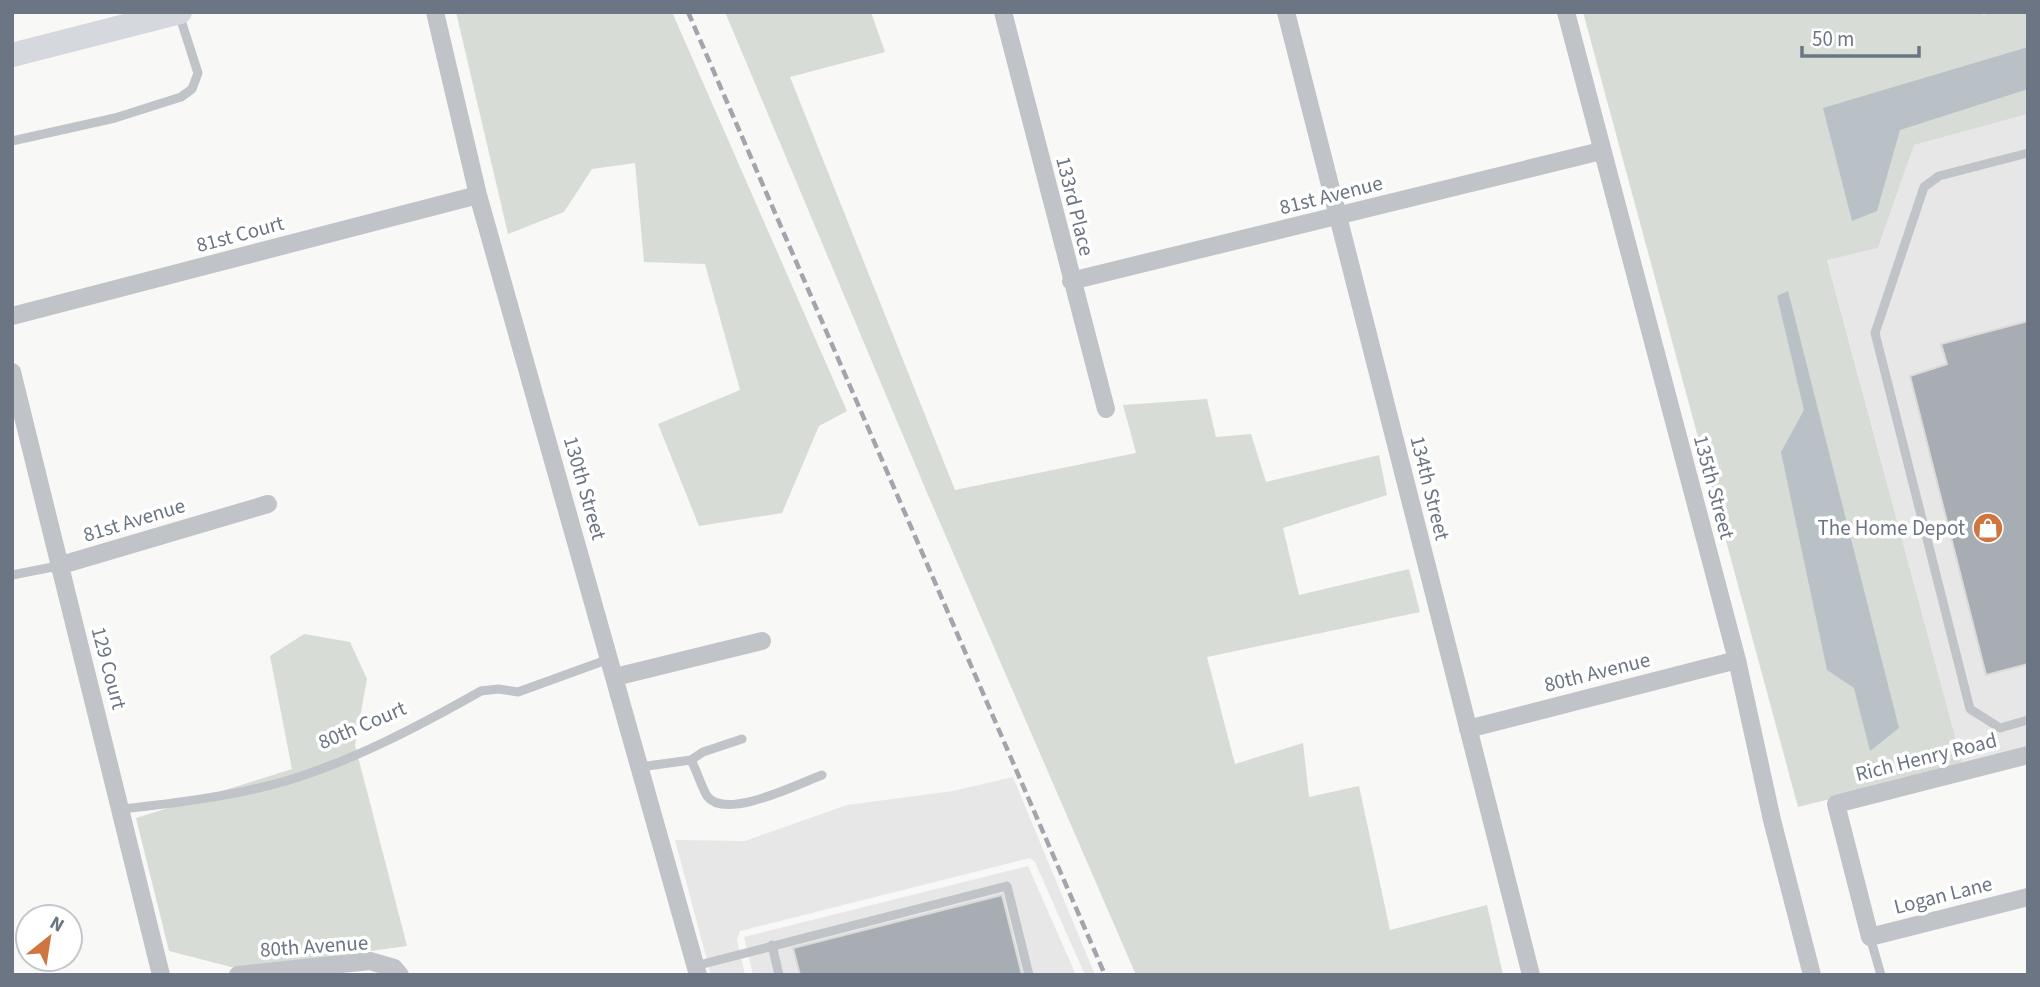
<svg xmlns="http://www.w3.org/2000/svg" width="2040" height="987" font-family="'Source Sans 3',sans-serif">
  <rect width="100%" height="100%" fill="#f8f8f6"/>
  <path fill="#e6e7e6" d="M2028,114V749L1963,766L1827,259L1878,248L1914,145Z
    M1013,777L1095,975H1085L1035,862L1030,858L740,931L737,940L745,975H711L675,840L745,841L847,805L953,791Z
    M1028,866L1076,975H753L744,937Z"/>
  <path fill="#d7dcd6" d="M456,12H672L847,411L819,426L782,513L699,526L658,424L740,390L705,264L644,262L635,163L592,169L564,212L508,234Z
    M725,12H871L885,52L790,77L955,490L1136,453L1123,405L1207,399L1216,437L1251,434L1266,482L1379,455L1387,495L1283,528L1299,595L1409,569L1420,612L1207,657L1235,764L1303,743L1309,797L1359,786L1390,930L1487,905L1503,975H1136L928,495Z
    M1583,12H1979L1984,15L1988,12H2028V114L1914,145L1878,248L1827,260L1963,766L1798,807Z
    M304,634L350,642L367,679L355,745L407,946L239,969L169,951L136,818L292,769L270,656Z"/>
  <path fill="#b9c1c6" d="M2028,47V89L1900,130L1877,211L1852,221L1823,108Z
    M1788,291L1899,728L1870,751L1854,688L1827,670L1781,452L1804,410L1777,296Z"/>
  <path fill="#a8adb4" stroke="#dadad8" stroke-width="2" d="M2028,321V664L1986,675L1910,376L1947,364L1941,344Z
    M1002,895L1022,975H800L793,948Z"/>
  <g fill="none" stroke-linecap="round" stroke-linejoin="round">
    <path stroke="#c0c3c7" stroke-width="9" d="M12,141L115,118L181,97L192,89L198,73L179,14
      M2028,153L1939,176L1924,187L1875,333L1970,709L2000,728L2028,720
      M12,575L58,566
      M691,760L703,752L742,739
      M640,767L691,760C697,771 701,786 707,796C725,821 798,784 822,775
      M122,809C177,803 233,796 286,781C355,760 419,726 481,691L498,689L518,692L609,659
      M1870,937L1881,975
      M772,945L779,975
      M695,966L1007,886L1029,975"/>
    <path stroke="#c0c3c7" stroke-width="18" d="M435,12L478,195L698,975
      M1003,12L1106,409
      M1286,12L1531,975
      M1566,12L1737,660L1772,820L1812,975
      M1071,281L1601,151
      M12,316L478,195
      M12,372L161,975
      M58,566L268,504
      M615,677L762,641
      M1468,729L1737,660
      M2028,755L1836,804L1870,937L2028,897
      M238,975L370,961L394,968L400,975"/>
    <path stroke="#d5d8dc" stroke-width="24" d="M12,55L180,12"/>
    <path stroke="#a2a6ac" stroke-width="4.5" stroke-dasharray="10 5" stroke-linecap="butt" d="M688,12L1105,975"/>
  </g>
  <defs>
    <g id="shop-disc" transform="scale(1.575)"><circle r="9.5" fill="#cf753f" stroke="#fff"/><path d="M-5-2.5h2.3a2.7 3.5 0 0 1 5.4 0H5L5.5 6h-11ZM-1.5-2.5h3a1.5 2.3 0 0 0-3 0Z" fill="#fff"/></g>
  </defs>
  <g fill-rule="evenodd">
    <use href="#shop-disc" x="1988" y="528"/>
  </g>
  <g text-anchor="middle" stroke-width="7" stroke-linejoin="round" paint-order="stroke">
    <g font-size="21" fill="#6b7583" stroke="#fff">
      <text transform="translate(1331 195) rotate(-14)" y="7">81st Avenue</text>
      <text transform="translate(1075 206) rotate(76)" y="7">133rd Place</text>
      <text transform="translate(240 234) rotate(-15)" y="7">81st Court</text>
      <text transform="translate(1714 487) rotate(75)" y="7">135th Street</text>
      <text transform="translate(585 488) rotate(74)" y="7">130th Street</text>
      <text transform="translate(1430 488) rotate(76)" y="7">134th Street</text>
      <text transform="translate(134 520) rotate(-17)" y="7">81st Avenue</text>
      <text transform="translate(109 668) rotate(75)" y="7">129 Court</text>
      <text transform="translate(1597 672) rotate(-14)" y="7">80th Avenue</text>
      <text transform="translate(362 725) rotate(-23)" y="7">80th Court</text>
      <text transform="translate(1926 757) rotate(-14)" y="7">Rich Henry Road</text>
      <text transform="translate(1943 895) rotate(-14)" y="7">Logan Lane</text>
      <text transform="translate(314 946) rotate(-4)" y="7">80th Avenue</text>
    </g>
    <g font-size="21" fill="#6b7583" stroke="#fff" text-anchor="end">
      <text x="1965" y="535">The Home Depot</text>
    </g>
  </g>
  <rect width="2040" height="987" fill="none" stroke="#6b7583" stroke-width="28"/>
  <g transform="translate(49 938) rotate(30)"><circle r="33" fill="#ffffff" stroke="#c4c8cd" stroke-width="2"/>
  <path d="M0-5L12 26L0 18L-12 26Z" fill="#cf753f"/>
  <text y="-10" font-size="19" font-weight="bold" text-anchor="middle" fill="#6b7583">N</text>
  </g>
  <path d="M1802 46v10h117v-10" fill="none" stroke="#6b7583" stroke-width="3.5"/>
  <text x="1812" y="46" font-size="21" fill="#6b7583" stroke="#ffffff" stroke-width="5" paint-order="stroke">50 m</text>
</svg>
